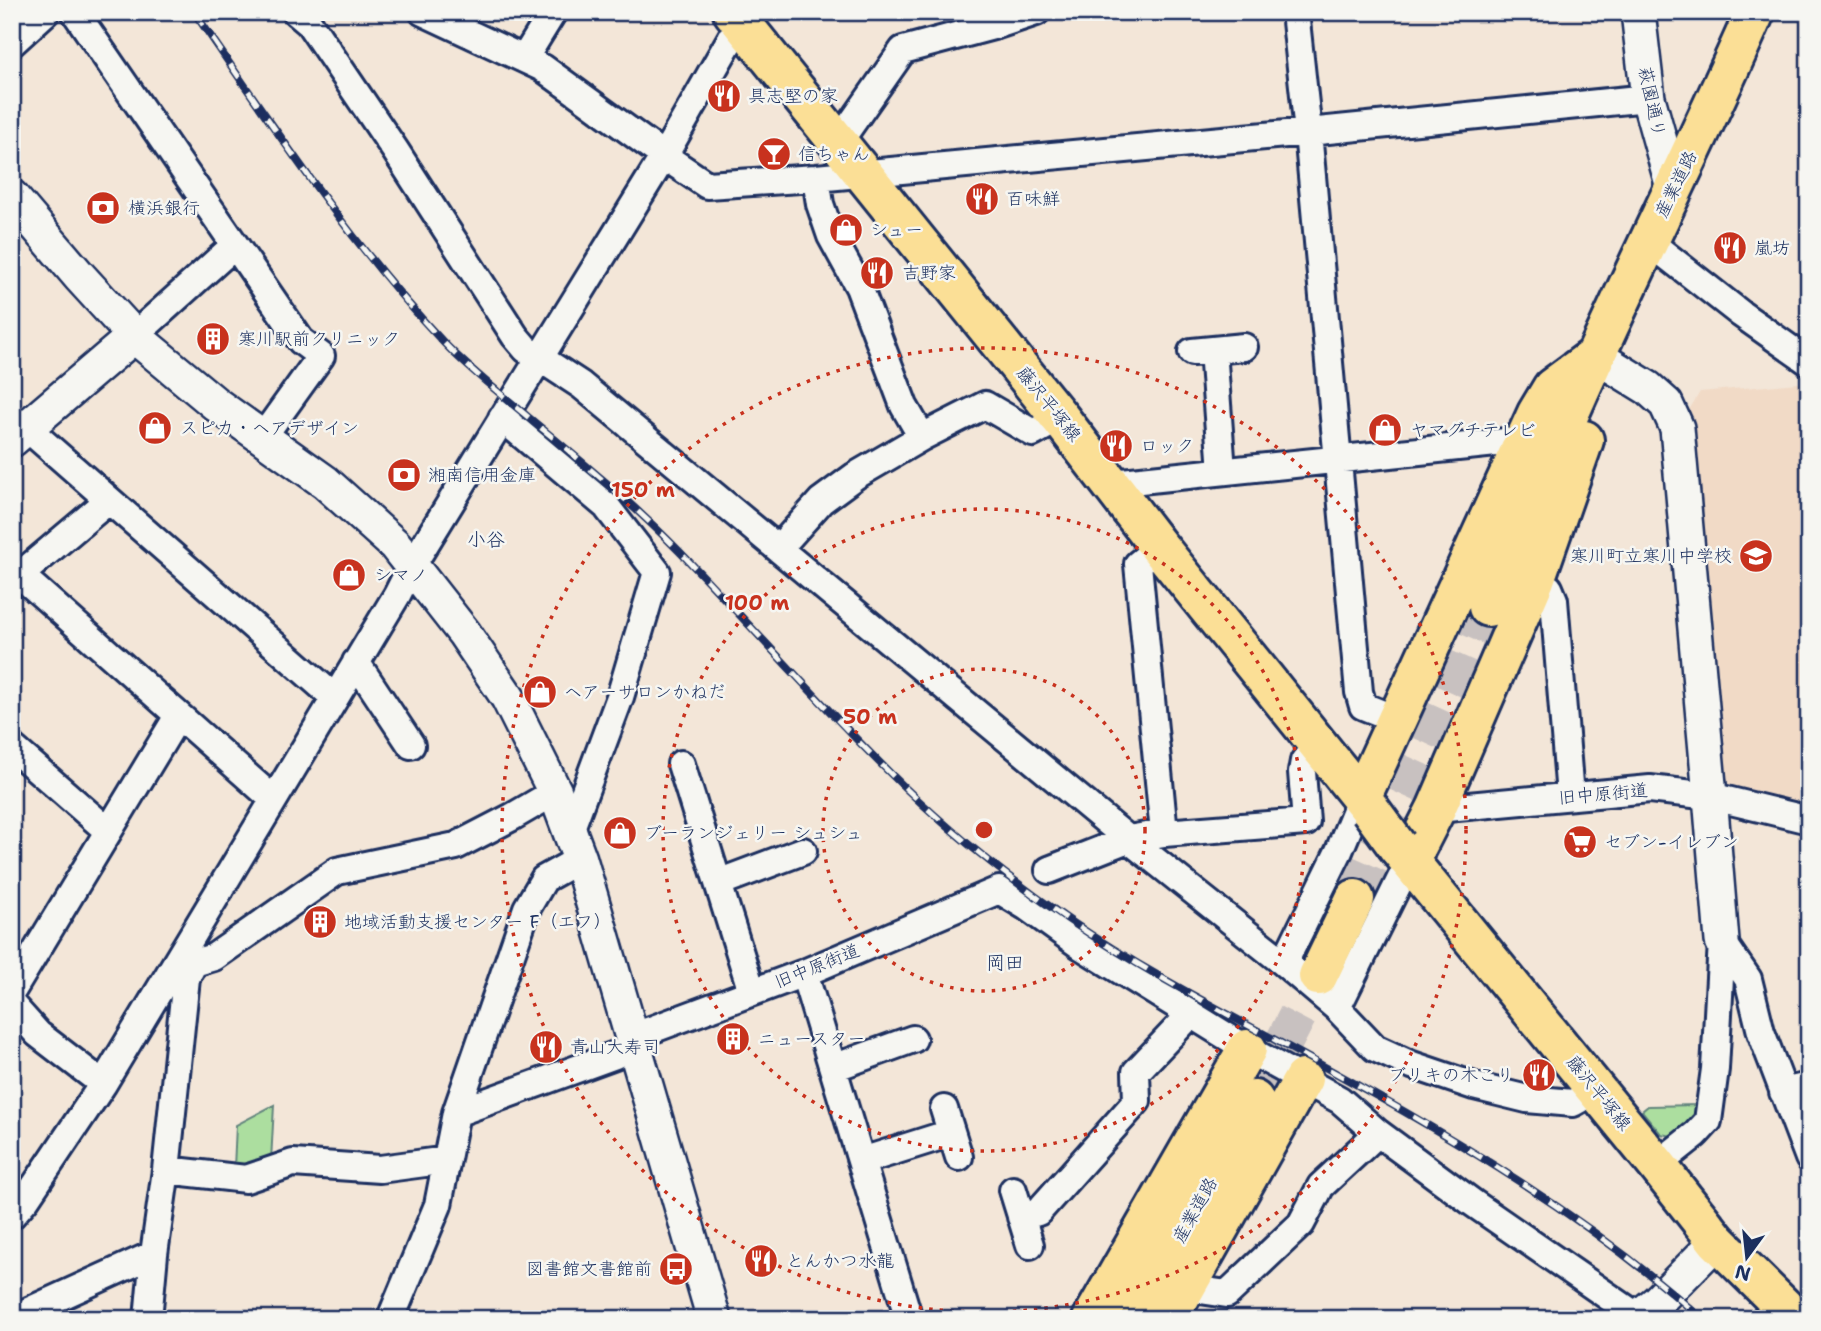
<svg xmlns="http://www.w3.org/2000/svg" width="1821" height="1331" font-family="'Shantell Sans','Klee One',sans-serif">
  <rect width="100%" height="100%" fill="#f3e6d8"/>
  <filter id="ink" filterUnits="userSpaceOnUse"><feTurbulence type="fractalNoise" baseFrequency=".0143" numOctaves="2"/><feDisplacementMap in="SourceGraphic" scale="14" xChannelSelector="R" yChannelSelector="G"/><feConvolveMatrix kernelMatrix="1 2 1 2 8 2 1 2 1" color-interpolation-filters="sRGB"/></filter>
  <g filter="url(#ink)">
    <path fill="#f1dac6" d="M1809,382V812L1742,797L1724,784L1689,410L1700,392Z"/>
    <path fill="#acde9f" stroke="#64867e" stroke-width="2" d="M274,1105L271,1161L234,1168L236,1125Z
      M1698,1105C1696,1122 1685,1126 1672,1136L1661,1134L1642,1111L1648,1106Z"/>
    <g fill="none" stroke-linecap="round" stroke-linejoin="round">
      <path stroke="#c8c1c0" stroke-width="38" stroke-dasharray="38 19" stroke-linecap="butt" d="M1355,899L1488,607
        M1254,1100L1318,976"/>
      <g stroke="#1b2f5e" stroke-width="32">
        <path id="minor" d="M75,12L301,341L321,356L262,438
          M296,12L309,23L395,150L515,336L526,349L581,385L1128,839L1284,963L1337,1008L1375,1048L1412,1065L1474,1086L1527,1099L1573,1103L1596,1090
          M423,12L543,68L664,156L707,185L816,178L1308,132L1648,98
          M1295,12L1308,132L1359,692L1363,706L1398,720
          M12,43L46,12
          M524,59L553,12
          M838,143L903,50L997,25L1036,12
          M816,178L820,204L831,236L859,287L904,406L922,437
          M1648,241L1741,314L1809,362
          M134,336L235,245
          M1213,350L1222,471
          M1192,352L1244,347
          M502,418L606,506L657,572L620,697L570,831
          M27,428L335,698
          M1112,483L1525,440
          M1159,547L1138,564L1164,833
          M779,548L821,501L855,476L922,437L985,405L1033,433L1060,418
          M20,575L109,500
          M1535,580L1549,588L1554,600L1570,796
          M12,582L20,575L273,799
          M356,662L411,745
          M12,747L108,831
          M681,764L752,992
          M1436,809L1650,789L1710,796L1809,820
          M1049,870L1128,839L1164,833L1306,822L1302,772L1304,761L1318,744
          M718,883L803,851
          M1722,941L1748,979L1761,1032L1809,1158
          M1284,963L1339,851L1361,798
          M804,973L909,1319
          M186,978L194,963L214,957L337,871L456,846L512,817L555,792
          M12,991L178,716
          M12,1005L38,1034L103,1084
          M1337,1008L1410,860
          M632,1037L804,973L999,890L1027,907L1081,946L1247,1049L1340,1100L1378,1133L1473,1203L1638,1317
          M833,1068L913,1039
          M1783,1092L1809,1086
          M944,1109L959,1157
          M456,1113L615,1055L635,1046
          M862,1161L951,1133
          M1657,1165L1696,1134L1708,1121L1715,1069L1722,941
          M166,1170L246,1179L293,1163L380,1169L447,1160
          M1013,1190L1030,1245
          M12,1215L26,1199L103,1084L397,595L411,567L664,156L746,12
          M1021,1217L1038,1212L1137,1101L1136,1072L1191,1014
          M1188,1285L1200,1290L1227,1294L1301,1224L1321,1186L1378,1133
          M13,1318L154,1254
          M148,1319L154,1254L166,1170L186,978L173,971
          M393,1319V1313L438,1205L456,1113L527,908L544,879L580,859"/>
      </g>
      <g stroke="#1b2f5e" stroke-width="38">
        <path id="tertiary" d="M1638,12L1648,98L1674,191
          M12,197L80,277L134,336L217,405L325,482L395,545L464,633L508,698L555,792L580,859L714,1319
          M1596,356L1648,388L1666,404L1677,428L1710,796L1722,941
          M12,440L134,336
          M1636,1319L1657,1302L1717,1241"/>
      </g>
      <g stroke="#1b2f5e" stroke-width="44">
        <path id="primary" d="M733,12L1060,418L1159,547L1370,809
          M1488,607C1517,537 1546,466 1577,397C1634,268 1698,142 1755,12
          M1361,798L1537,413L1552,388L1591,359
          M1397,846L1657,1165L1717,1241L1796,1319
          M1410,860L1436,809L1535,580L1584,440
          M1318,976L1355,899
          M1092,1319L1247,1049
          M1132,1319L1202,1199L1254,1100
          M1168,1319L1303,1079"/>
      </g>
      <use href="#minor" stroke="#f6f6f2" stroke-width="26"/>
      <use href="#tertiary" stroke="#f6f6f2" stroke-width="33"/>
      <use href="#primary" stroke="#fbdf96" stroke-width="38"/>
      <g stroke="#1b2f5e" stroke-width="8">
        <path id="rail" d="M194,12C273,126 349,242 444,343C470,370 500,393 528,417C580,460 632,503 679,551C750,624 817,701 889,772C943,826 1005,876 1069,920C1149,975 1238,1019 1323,1066C1456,1139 1588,1217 1702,1319"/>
      </g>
      <use href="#rail" stroke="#f6f6f2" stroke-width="5" stroke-dasharray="16" stroke-linecap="butt"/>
      <g stroke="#1b2f5e" stroke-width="44" stroke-linecap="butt">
        <path id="primary-bridge" d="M1370,809L1397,846"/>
      </g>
      <use href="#primary-bridge" stroke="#fbdf96" stroke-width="38"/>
    </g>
  </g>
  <g fill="none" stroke="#c8321e" stroke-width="3.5" stroke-dasharray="3.5 7">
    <circle cx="984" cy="830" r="161"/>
    <circle cx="984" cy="830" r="321"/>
    <circle cx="984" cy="830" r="482"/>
  </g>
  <defs>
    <g id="restaurant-disc" transform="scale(1.75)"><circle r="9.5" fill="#c8321e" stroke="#f6f6f2"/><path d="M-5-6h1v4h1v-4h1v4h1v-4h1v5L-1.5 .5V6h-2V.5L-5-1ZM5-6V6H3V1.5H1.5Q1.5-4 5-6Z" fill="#fff"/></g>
    <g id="bar-disc" transform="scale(1.75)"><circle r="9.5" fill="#c8321e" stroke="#f6f6f2"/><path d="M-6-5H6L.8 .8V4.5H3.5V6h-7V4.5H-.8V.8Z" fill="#fff"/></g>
    <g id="bank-disc" transform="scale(1.75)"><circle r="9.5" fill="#c8321e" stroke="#f6f6f2"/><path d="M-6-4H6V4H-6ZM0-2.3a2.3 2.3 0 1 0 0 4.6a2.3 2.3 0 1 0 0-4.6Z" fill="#fff"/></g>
    <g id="shop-disc" transform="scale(1.75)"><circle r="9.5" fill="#c8321e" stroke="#f6f6f2"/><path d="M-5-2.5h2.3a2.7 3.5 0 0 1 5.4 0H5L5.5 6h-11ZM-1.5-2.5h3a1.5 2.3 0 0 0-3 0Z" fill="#fff"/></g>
    <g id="building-disc" transform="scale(1.75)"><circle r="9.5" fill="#c8321e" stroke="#f6f6f2"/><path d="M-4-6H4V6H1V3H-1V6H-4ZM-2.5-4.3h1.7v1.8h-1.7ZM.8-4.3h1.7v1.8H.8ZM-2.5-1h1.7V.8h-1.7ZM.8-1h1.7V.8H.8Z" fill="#fff"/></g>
    <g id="school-disc" transform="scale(1.75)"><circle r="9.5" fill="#c8321e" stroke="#f6f6f2"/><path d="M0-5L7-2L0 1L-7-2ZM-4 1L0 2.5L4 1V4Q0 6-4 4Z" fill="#fff"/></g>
    <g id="supermarket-disc" transform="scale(1.75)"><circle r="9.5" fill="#c8321e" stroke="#f6f6f2"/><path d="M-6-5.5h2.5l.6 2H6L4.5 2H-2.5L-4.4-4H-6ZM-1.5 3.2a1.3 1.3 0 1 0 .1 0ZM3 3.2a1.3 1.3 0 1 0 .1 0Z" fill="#fff"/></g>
    <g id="bus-disc" transform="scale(1.75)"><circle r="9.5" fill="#c8321e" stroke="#f6f6f2"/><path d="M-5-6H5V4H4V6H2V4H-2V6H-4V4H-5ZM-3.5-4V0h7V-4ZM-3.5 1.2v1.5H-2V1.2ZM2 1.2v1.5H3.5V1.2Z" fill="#fff"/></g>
  </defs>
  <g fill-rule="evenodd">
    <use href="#restaurant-disc" x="724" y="96"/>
    <use href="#bar-disc" x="774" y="154"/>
    <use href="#restaurant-disc" x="982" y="199"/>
    <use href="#bank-disc" x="103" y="208"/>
    <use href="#shop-disc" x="846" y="230"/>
    <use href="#restaurant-disc" x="1730" y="248"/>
    <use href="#restaurant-disc" x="877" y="273"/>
    <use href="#building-disc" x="213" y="339"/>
    <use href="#shop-disc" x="155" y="428"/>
    <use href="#shop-disc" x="1385" y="430"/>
    <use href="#restaurant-disc" x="1116" y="446"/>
    <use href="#bank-disc" x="404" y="475"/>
    <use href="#school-disc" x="1756" y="556"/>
    <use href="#shop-disc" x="349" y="575"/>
    <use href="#shop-disc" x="540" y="692"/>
    <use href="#shop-disc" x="620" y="833"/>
    <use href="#supermarket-disc" x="1580" y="842"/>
    <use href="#building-disc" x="320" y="922"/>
    <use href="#building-disc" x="733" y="1039"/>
    <use href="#restaurant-disc" x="546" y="1047"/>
    <use href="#restaurant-disc" x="1539" y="1075"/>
    <use href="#restaurant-disc" x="761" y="1261"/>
    <use href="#bus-disc" x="676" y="1269"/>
  </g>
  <g text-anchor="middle" stroke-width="5" stroke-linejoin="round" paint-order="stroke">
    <g font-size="18" fill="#1b2f5e" stroke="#f6f6f2" text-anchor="start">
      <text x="748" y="102">具志堅の家</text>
      <text x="798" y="160">信ちゃん</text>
      <text x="1006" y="205">百味鮮</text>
      <text x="128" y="214">横浜銀行</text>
      <text x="870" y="236">シュー</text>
      <text x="1754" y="254">嵐坊</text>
      <text x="902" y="279">吉野家</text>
      <text x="238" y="345">寒川駅前クリニック</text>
      <text x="180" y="434">スピカ・ヘアデザイン</text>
      <text x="1410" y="436">ヤマグチテレビ</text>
      <text x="1140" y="452">ロック</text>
      <text x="428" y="481">湘南信用金庫</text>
      <text x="1732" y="562" text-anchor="end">寒川町立寒川中学校</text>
      <text x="374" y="581">シマノ</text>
      <text x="564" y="698">ヘアーサロンかねだ</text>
      <text x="644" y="839">ブーランジェリー シュシュ</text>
      <text x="1604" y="848">セブン-イレブン</text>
      <text x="344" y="928">地域活動支援センター F（エフ）</text>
      <text x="758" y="1045">ニュースター</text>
      <text x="570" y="1053">青山大寿司</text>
      <text x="1514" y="1081" text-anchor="end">ブリキの木こり</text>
      <text x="786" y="1267">とんかつ水龍</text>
      <text x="652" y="1275" text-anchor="end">図書館文書館前</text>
    </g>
    <g font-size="18" fill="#1b2f5e" stroke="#f6f6f2">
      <text transform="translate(1652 102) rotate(78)" y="6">萩園通り</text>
      <text transform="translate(1676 184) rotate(-64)" y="6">産業道路</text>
      <text transform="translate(1049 404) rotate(51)" y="6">藤沢平塚線</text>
      <text transform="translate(1603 794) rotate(-5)" y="6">旧中原街道</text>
      <text transform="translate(817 966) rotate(-22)" y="6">旧中原街道</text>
      <text transform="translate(1599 1093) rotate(51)" y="6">藤沢平塚線</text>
      <text transform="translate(1195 1210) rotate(-61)" y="6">産業道路</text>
    </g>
    <g font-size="19" fill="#1b2f5e" stroke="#f6f6f2">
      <text x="486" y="546">小谷</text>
      <text x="1005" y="969">岡田</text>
    </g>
  </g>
  <circle cx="984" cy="830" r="10" fill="#c8321e" stroke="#f6f6f2" stroke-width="3.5"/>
  <g font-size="21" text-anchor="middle" font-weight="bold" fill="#c8321e" stroke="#f6f6f2" stroke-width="5" stroke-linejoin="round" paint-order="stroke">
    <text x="643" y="497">150 m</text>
    <text x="757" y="610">100 m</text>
    <text x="870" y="724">50 m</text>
  </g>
  <rect width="1821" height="1331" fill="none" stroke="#f6f6f2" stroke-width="42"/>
  <rect x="21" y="21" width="1779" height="1289" fill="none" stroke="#1b2f5e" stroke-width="2.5" filter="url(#ink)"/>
  <g transform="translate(1747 1257) rotate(195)" stroke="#f6f6f2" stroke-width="5" paint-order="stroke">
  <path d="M0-5L12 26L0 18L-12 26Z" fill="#1b2f5e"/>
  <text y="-10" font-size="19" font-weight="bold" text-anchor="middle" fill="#1b2f5e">N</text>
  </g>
</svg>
